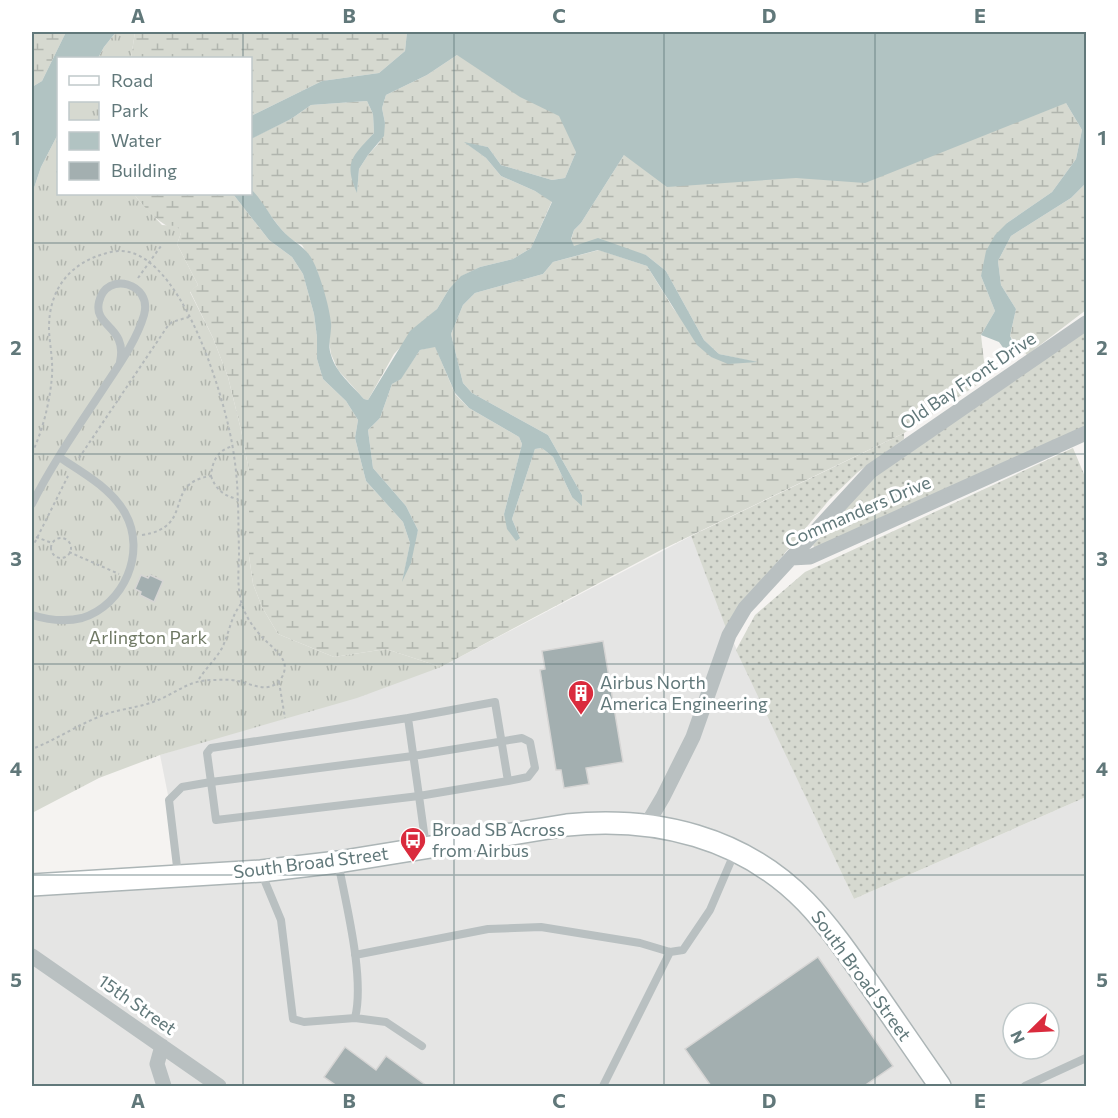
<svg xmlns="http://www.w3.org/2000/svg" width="1118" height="1118" font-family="Commissioner,sans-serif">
  <defs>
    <pattern id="grass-dots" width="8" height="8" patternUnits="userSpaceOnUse" patternTransform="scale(1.5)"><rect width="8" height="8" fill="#d6d9d0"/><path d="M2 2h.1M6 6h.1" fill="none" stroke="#b1b5ae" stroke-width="1.8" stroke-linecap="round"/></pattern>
    <pattern id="wetland-marsh" width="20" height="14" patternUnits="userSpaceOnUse" patternTransform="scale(1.5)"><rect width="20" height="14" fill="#d6d9d0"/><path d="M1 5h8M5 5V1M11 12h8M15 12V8" fill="none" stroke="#b1b5ae"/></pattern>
    <pattern id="park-tufts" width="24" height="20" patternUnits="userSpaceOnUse" patternTransform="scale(1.5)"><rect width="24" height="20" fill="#d6d9d0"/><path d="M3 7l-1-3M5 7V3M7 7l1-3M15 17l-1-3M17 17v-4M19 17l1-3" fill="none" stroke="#b1b5ae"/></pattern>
  </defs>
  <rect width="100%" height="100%" fill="#f5f3f1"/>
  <path fill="#e5e5e4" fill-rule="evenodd" d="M691,536L730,635L854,899L1086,797V1086H32V893L178,878L169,800L160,755L441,667ZM1013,1013H1049V1049H1013Z"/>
  <path fill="url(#grass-dots)" d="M1086,329V428L815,549L813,545L874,476Z
    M904,433V439L858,472L830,499L774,566L726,628L691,536Z
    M1073,448L1086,479V797L854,899L736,650L755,615L805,572Z"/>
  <path fill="url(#wetland-marsh)" d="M32,32H66L42,81L32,87Z
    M135,32H407L405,51L379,73L322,81L251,116L250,58H131Z
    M683,32L576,152L565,178L552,180L501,165L488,147L466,143L486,158L501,176L535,191L552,201L531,248L513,259L480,267L462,276L449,289L437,309L394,354L368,400L364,399L338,370L331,354L329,341L331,325L317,270L302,245L290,239L280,228L251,189L250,139L291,119L311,105L367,101L373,114L374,133C358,150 345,169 357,192L359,169L368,155L379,143L385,123L382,108L386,95L427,75L457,55Z
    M1086,32L1066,103L1082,130L1076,159L1052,192L1007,223L981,276L995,311L981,335L986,379L904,433L661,550L441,667L386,649L334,657L278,634L262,607L253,584L249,556V471L241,430L228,377L213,338L190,291L198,285L177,244L181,233C160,224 147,212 134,194H233L269,240L292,257L303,274L314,314L317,337V359L323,379L346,401L358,420L355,438L366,481L403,522L410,543L403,579L418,530L406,506L373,468L368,430L380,418L392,384L401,378L420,350L435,346L455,394L469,408L519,437L522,444L504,514L520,538L512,519L535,449L542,448L553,457L572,497L582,495L548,435L472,393L463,383L451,334L463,305L475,293L543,274L553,262L599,250L647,266L673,308L711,357L755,362L719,354L704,340L666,271L646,255L574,247L571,240L574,230L581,223L624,155Z
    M1086,183V310L1027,355L1010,336L1016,309L1001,285L998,261L1011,236L1071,198Z"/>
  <path fill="url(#park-tufts)" d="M116,32H135L131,58H98L104,47Z
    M58,134V194H134L141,203L162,225L177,226L181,233L177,244L198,285L190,292L213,338L228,377L241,430L249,471V556L253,584L262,607L278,634L334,657L386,649L441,667L357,698L160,755L99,778L32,813V194L41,167Z"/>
  <path fill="#b1c3c2" d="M66,32H116L104,47L98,58H58V134L41,167L32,194V87L42,81Z
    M407,32H1086V183L1071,198L1011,236L998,261L1001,285L1016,309L1010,336L1016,347L1007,353L999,342L981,335L995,311L981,276L986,251L995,235L1007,223L1052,192L1076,159L1082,130L1066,103L865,183L796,178L667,187L624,155L581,223L574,230L571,239L574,246L598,238L646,255L666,271L704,340L719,354L758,362L728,364L711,357L697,345L647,266L598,250L553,262L543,274L475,293L463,305L451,334L463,383L472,393L548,435L582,495V506L572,497L553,457L542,448L535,449L512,519L520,538L516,541L507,529L504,514L522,444L519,437L469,408L455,393L435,347L420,350L401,379L392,384L380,418L368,430L373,468L406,506L418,530L411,563L402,582L410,543L403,522L366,481L355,438L358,420L346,401L323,379L317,359V337L314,314L303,274L292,257L269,240L233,194H250L251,189C263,201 270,216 281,229C297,247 307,244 317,270C323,286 329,306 331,323C332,334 327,344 331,355C336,373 352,385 364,399L368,400L410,331L437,309L449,289L461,276L480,267L513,259L531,248L552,202L535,191L501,176L486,158L464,142L488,147L501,165L552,180L565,178L576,152L559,116L520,97L457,55L427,75L386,95L382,108L385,123L384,136L368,155L359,169L357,193C343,162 353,156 374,133L373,114L367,101L311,105L291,119L251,139V116L322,81L379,73L405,51Z"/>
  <path fill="#a3afb0" stroke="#d6d5d4" stroke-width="1.5" d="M141,575L148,578L150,575L163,581L154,602L140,595L141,592L135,589Z
    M603,641L623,762L586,768L589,784L564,788L561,770H556L540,670L545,669L542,651Z
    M818,957L893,1066L864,1086H711L685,1049Z
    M345,1047L376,1070L386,1056L427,1086H337L324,1077Z"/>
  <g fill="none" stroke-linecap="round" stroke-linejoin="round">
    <g stroke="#acb5b6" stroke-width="24">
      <path id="secondary" d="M32,885L261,871L338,862L567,825C655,816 743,837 806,902C831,928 852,959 873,989C895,1021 918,1054 940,1086"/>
    </g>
    <path stroke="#b4b9ba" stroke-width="2" stroke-dasharray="3 3" stroke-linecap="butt" d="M138,278L161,246
      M32,453C43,430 50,401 52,376C53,360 50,346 49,331C48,288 71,261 111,252C179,236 228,406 234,456C239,487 238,519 239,551C239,566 237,581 240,596C242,612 253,628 264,639C271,646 280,653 284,662C286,668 284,675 280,680C268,694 252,684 238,681C230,679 221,680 213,680C187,680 176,694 153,702C139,707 123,709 109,713C82,722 58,739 32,749
      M79,458L167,327L172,322L189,317
      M211,476C216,490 224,496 238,499
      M142,535C197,527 161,483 211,476C212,461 218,450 233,446
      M36,537L52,543
      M51 548a10 10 0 1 1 20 0a10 10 0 1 1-20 0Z
      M32,548L68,476
      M69,552L119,574
      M199,679C206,668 216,659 222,648C229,634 231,616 241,604
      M279,682L285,718"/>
    <path stroke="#b9c0c1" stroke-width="8" d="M32,504C53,462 81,423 107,383C121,362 137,339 144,315C153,283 106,270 99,302C93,327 128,326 120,362
      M32,615C48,620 65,622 82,618C124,605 147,552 125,513C111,488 82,472 59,457
      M408,718L211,748L207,753L211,782L413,756L522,738L530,742L535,768L528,777L508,781
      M338,862C346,904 365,978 355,1018
      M261,872L281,920L293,1019L304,1022L355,1018L386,1022L422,1046
      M178,875L169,800L182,787L211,782L216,820L419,796L408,718L495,702L508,781L419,796L426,847
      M355,955L488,929L541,927L640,943L670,952L683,950L710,910L734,854
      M603,1086L670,952
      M1025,1086L1086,1058"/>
    <path stroke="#b9c0c1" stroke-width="15" d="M791,558L871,471L1086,323
      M647,824L663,797L693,737L729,635L745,608L791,558L810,557L1086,433
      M32,956L219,1086
      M162,1046L157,1064L164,1086"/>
    <use href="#secondary" stroke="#fff" stroke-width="21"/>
  </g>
  <path fill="none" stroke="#61787a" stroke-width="1.5" stroke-opacity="0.55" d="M243,32V58M454,32V1086M664,32V1086M875,32V1086M243,194V1086M32,243H1086M32,454H1086M32,664H1086M32,875H1086"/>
  <defs>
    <g id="building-pin" transform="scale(1.35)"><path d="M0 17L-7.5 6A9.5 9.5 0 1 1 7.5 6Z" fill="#da2b3d" stroke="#fff"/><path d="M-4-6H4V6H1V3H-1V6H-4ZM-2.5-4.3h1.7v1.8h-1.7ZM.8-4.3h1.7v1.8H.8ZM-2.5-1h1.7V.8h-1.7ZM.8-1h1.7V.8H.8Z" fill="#fff"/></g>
    <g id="bus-pin" transform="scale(1.35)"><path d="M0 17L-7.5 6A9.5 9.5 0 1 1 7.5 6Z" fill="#da2b3d" stroke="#fff"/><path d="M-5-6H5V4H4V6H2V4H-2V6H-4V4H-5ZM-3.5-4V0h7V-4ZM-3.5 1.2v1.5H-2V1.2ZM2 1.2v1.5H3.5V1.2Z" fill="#fff"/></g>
  </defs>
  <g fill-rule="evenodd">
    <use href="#building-pin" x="581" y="693"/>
    <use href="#bus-pin" x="413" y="840"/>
  </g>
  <g text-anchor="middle" stroke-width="6" stroke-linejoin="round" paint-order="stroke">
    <g font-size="18" fill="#61787a" stroke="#fff">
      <text transform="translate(968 381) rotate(-34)" y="6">Old Bay Front Drive</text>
      <text transform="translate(858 512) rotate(-23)" y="6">Commanders Drive</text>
      <text transform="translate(311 863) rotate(-7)" y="6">South Broad Street</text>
      <text transform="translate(861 976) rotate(54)" y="6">South Broad Street</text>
      <text transform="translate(137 1005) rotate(35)" y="6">15th Street</text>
    </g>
    <g font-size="18" fill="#6e7863" stroke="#fff">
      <text x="148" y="644">Arlington Park</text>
    </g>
    <g font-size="18" fill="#61787a" stroke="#fff" text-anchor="start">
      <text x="600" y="689">Airbus North<tspan x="600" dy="21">America Engineering</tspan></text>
      <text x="432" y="836">Broad SB Across<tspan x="432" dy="21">from Airbus</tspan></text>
    </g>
  </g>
  <rect width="1118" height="1118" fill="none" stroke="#ffffff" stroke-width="66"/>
  <rect x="57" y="57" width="195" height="138" fill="#ffffff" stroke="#c0c9ca" stroke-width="1.5"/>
  <rect x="69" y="76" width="30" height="9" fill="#ffffff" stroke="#c0c9ca" stroke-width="1.5"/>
  <text x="111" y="87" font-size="18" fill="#61787a">Road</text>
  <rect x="69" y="102" width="30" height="18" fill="url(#park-tufts)" stroke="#c0c9ca" stroke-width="1.5"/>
  <text x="111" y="117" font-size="18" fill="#61787a">Park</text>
  <rect x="69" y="132" width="30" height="18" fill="#b1c3c2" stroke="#c0c9ca" stroke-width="1.5"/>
  <text x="111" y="147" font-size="18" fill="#61787a">Water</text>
  <rect x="69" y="162" width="30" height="18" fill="#a3afb0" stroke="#c0c9ca" stroke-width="1.5"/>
  <text x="111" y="177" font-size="18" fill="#61787a">Building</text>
  <g transform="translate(1031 1031) rotate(246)"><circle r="28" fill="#ffffff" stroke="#c0c9ca" stroke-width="1.5"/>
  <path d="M0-4.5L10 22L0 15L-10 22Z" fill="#da2b3d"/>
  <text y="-9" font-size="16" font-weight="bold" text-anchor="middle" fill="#61787a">N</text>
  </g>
  <rect x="33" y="33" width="1052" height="1052" fill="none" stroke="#61787a" stroke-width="2"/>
  <g font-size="20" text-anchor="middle" font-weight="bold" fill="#61787a">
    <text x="138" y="23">A</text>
    <text x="349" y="23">B</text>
    <text x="559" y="23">C</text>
    <text x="769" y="23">D</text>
    <text x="980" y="23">E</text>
    <text x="16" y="145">1</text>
    <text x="1102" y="145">1</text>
    <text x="16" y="355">2</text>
    <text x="1102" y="355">2</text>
    <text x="16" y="566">3</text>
    <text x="1102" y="566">3</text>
    <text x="16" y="776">4</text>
    <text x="1102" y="776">4</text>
    <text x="16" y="987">5</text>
    <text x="1102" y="987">5</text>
    <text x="138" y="1108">A</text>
    <text x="349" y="1108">B</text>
    <text x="559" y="1108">C</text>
    <text x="769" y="1108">D</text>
    <text x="980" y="1108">E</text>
  </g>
</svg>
